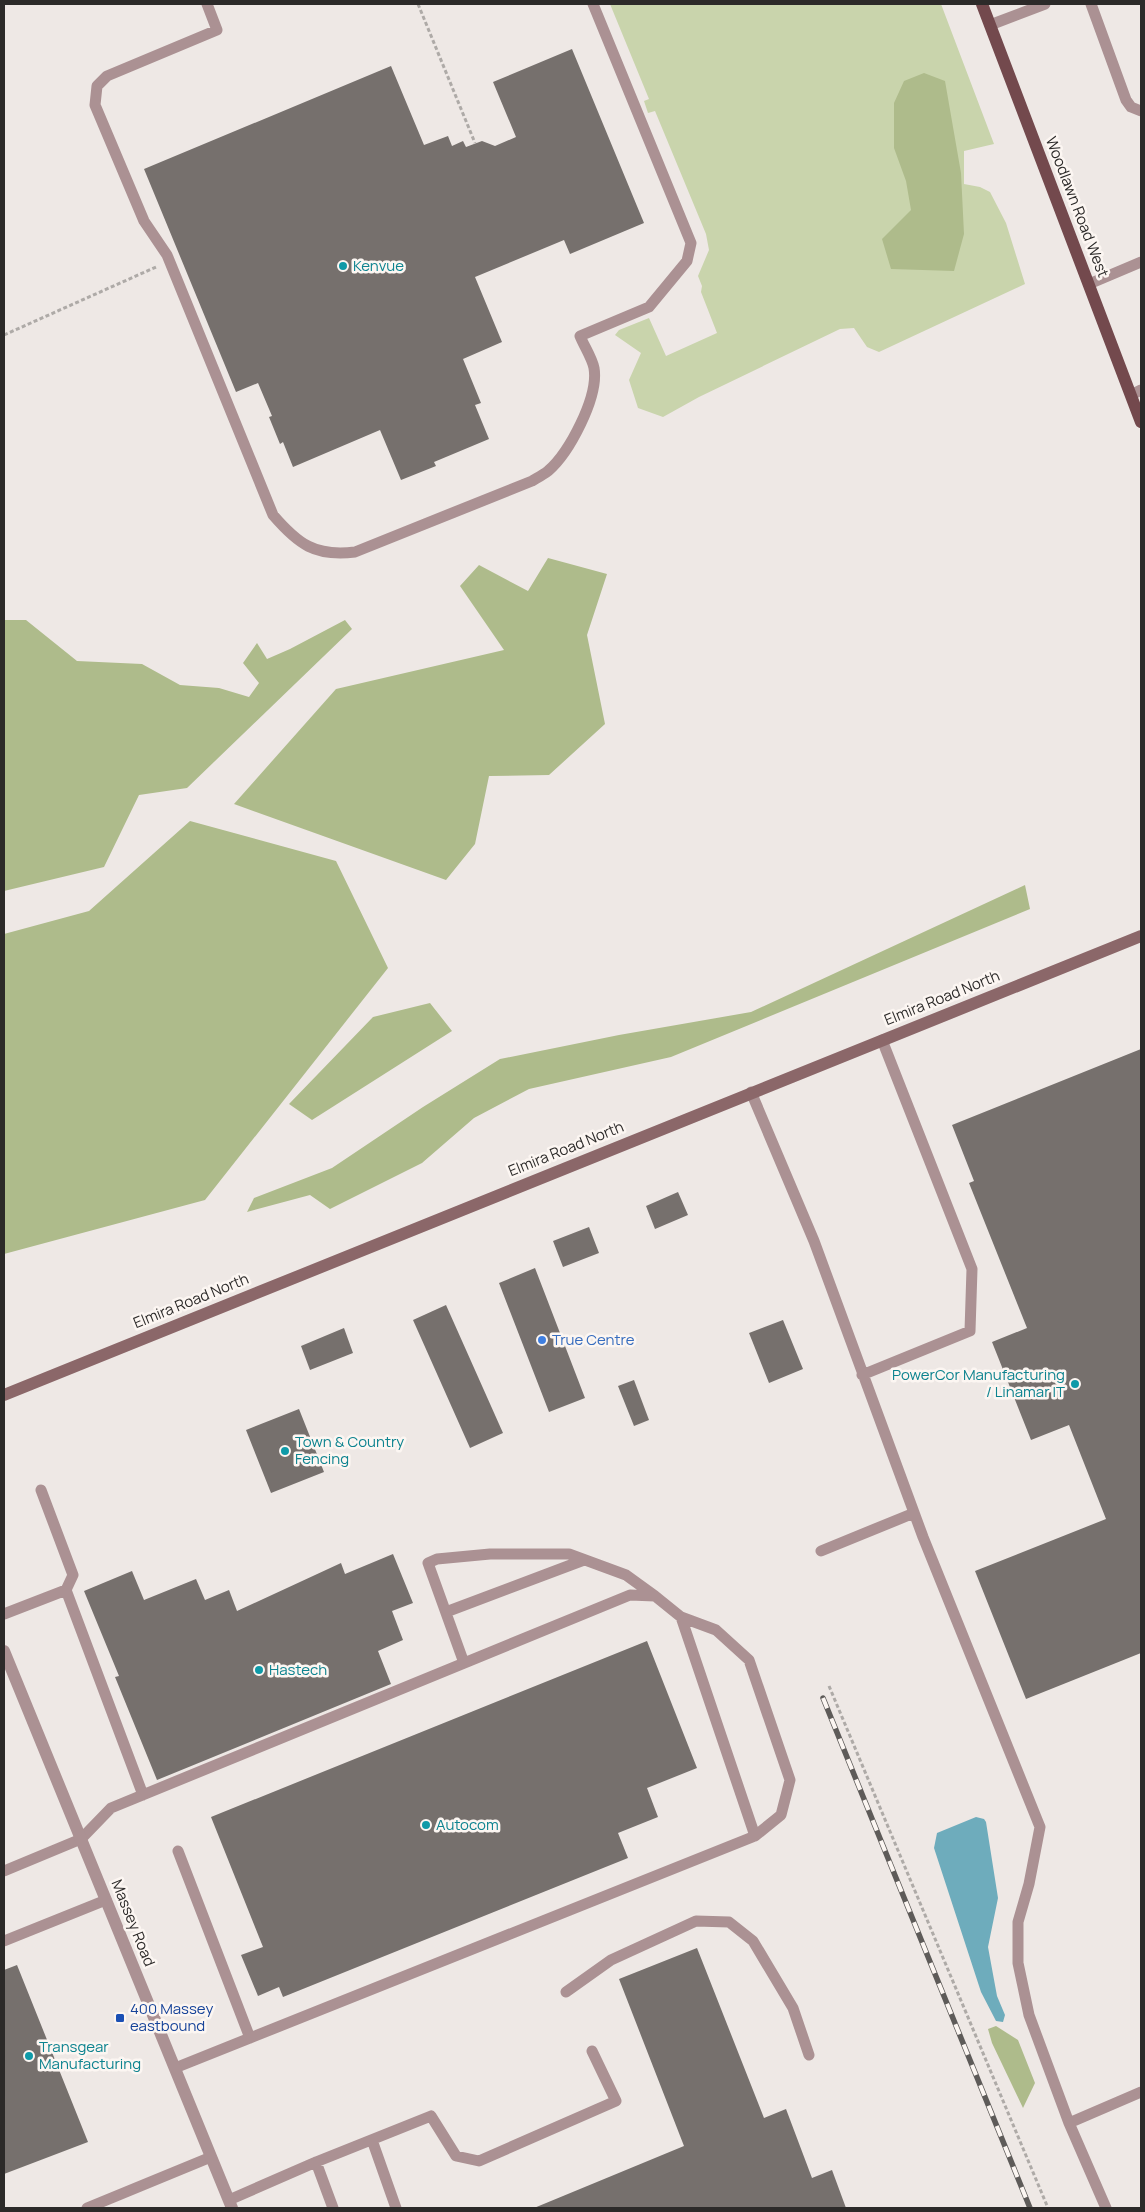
<svg xmlns="http://www.w3.org/2000/svg" width="1145" height="2212" font-family="Manrope,sans-serif">
  <rect width="100%" height="100%" fill="#eee8e5"/>
  <path fill="#c9d4ac" d="M610,4H941L994,144L964,151V184L980,187L990,192L1006,223L1025,284L879,352L867,347L854,328L840,329L699,397L663,417L638,408L629,380L641,353L615,335L619,330L649,318L666,356L717,333L701,292L702,286L698,276L709,250L706,234L655,111L648,113L644,101L649,99Z"/>
  <path fill="#aebb8b" d="M924,73L945,81L961,173L964,234L954,271L891,269L882,239L911,210L906,181L894,148V103L904,81Z
    M548,558L607,574L587,635L605,724L549,775L489,776L475,844L446,880L234,804L336,689L504,650L460,586L479,565L528,591Z
    M4,620H26L77,661L142,664L180,685L219,688L249,697L259,683L243,663L257,643L267,659L290,649L345,620L352,629L187,788L139,795L104,867L4,891Z
    M190,821L336,861L388,968L205,1200L4,1254V934L89,911Z
    M1025,885L1030,909L671,1057L529,1089L474,1118L422,1163L330,1209L310,1195L247,1212L254,1198L332,1168L423,1107L500,1059L619,1035L751,1012Z
    M430,1003L452,1031L312,1120L289,1104L373,1017Z
    M996,2026L1018,2040L1035,2083L1023,2108L992,2043L988,2029Z"/>
  <path fill="#6eacbc" d="M976,1817L984,1819L986,1822L998,1898L988,1947L997,1996L1005,2015L1003,2022L996,2021L981,1992L934,1848L937,1833Z"/>
  <path fill="#76706d" d="M572,49L644,223L570,254L564,240L475,277L502,342L463,359L481,403L475,405L489,439L434,462L436,466L401,480L380,430L293,467L283,442L280,444L269,417L272,416L258,383L236,392L144,169L391,66L424,145L448,136L452,146L463,141L466,147L482,141L495,146L516,137L493,82Z
    M1141,1049V1653L1026,1699L975,1571L1106,1519L1069,1425L1031,1440L992,1342L1027,1328L969,1183L974,1181L952,1125Z
    M678,1192L688,1215L655,1229L646,1206Z
    M589,1227L599,1253L563,1267L553,1241Z
    M535,1268L585,1398L549,1412L499,1283Z
    M446,1305L503,1433L470,1448L413,1320Z
    M783,1320L803,1369L769,1383L749,1333Z
    M344,1328L353,1353L310,1370L301,1346Z
    M634,1380L649,1420L634,1426L618,1386Z
    M299,1409L324,1472L271,1493L246,1430Z
    M393,1554L413,1603L392,1611L403,1640L378,1651L391,1684L157,1780L115,1677L119,1676L84,1591L132,1571L144,1600L196,1579L205,1600L229,1590L237,1611L341,1563L345,1574Z
    M647,1641L697,1768L647,1788L658,1817L618,1833L628,1858L283,1997L279,1987L258,1996L241,1955L263,1947L211,1817Z
    M697,1948L764,2118L786,2109L812,2178L832,2170L846,2208H534L684,2146L619,1979Z
    M17,1965L88,2142L4,2174V1970Z"/>
  <g fill="none" stroke-linecap="round" stroke-linejoin="round">
    <path stroke="#aeaaa7" stroke-width="3" stroke-dasharray="4 2.5" stroke-linecap="butt" d="M418,4L475,143
      M4,335L156,267
      M829,1686L1048,2208"/>
    <path stroke="#ab9193" stroke-width="11" d="M207,4L217,30L107,76L97,86L95,105L144,221L167,255L273,515C298,544 315,557 355,552L532,481C537,478 543,475 548,471C569,453 599,397 594,368C592,358 584,346 580,336L649,307L687,261L691,243L593,4
      M1091,4L1126,100L1131,107L1141,111
      M990,25L1045,4
      M1089,284L1141,262
      M1131,395L1141,390
      M751,1092L814,1241L923,1537L1040,1827L1029,1884L1018,1922V1963L1029,2015L1069,2123L1106,2208
      M862,1375L970,1331L972,1269L882,1040
      M41,1490L73,1575L66,1590L143,1795
      M821,1551L914,1513
      M446,1612L584,1560
      M4,1614L66,1590
      M681,1617L716,1630L749,1660L790,1780L781,1815L755,1836
      M464,1663L428,1563L437,1559L490,1554H569L626,1575L655,1596
      M178,1851L250,2038
      M4,1871L81,1839L111,1808L630,1595L655,1596L681,1617L755,1836L175,2068
      M4,1941L106,1900
      M566,1992L611,1960L696,1921L729,1922L753,1941L793,2008L809,2055
      M1069,2123L1141,2092
      M372,2140L396,2208
      M316,2162L333,2208
      M229,2200L316,2162L431,2116L456,2156L479,2161L616,2101L592,2051
      M87,2208L211,2157"/>
    <path stroke="#ab9193" stroke-width="12" d="M4,1651L232,2208"/>
    <path stroke="#8b6769" stroke-width="12" d="M4,1395L1141,936"/>
    <path stroke="#73494d" stroke-width="12" d="M982,4L1141,422"/>
    <g stroke="#5e5b59" stroke-width="5.5">
      <path id="rail" d="M823,1698L1030,2208"/>
    </g>
    <use href="#rail" stroke="#fcf6f2" stroke-width="4" stroke-dasharray="11" stroke-linecap="butt"/>
  </g>
  <g fill="#0f9aa8" stroke="#fcf6f2" stroke-width="2">
    <circle cx="343" cy="266" r="5"/>
    <circle cx="1075" cy="1384" r="5"/>
    <circle cx="285" cy="1451" r="5"/>
    <circle cx="259" cy="1670" r="5"/>
    <circle cx="426" cy="1825" r="5"/>
    <circle cx="29" cy="2056" r="5"/>
  </g>
  <circle fill="#3f7fe0" stroke="#fcf6f2" stroke-width="2" cx="542" cy="1340" r="5"/>
  <rect fill="#1a4fb4" stroke="#fcf6f2" stroke-width="2" x="115" y="2013" width="10" height="10" rx="2.5"/>
  <g text-anchor="middle" stroke-width="5" stroke-linejoin="round" paint-order="stroke">
    <g font-size="15" fill="#2c2a29" stroke="#fcf6f2">
      <text transform="translate(1077 207) rotate(69)" y="5">Woodlawn Road West</text>
      <text transform="translate(942 998) rotate(-22)" y="5">Elmira Road North</text>
      <text transform="translate(566 1149) rotate(-22)" y="5">Elmira Road North</text>
      <text transform="translate(191 1301) rotate(-22)" y="5">Elmira Road North</text>
      <text transform="translate(133 1923) rotate(68)" y="5">Massey Road</text>
    </g>
    <g font-size="15" fill="#0d838f" stroke="#fcf6f2" text-anchor="start">
      <text x="353" y="271">Kenvue</text>
      <text x="1065" y="1380" text-anchor="end">PowerCor Manufacturing<tspan x="1065" dy="17">/ Linamar IT</tspan></text>
      <text x="295" y="1447">Town &amp; Country<tspan x="295" dy="17">Fencing</tspan></text>
      <text x="269" y="1675">Hastech</text>
      <text x="436" y="1830">Autocom</text>
      <text x="39" y="2052">Transgear<tspan x="39" dy="17">Manufacturing</tspan></text>
    </g>
    <g font-size="15" fill="#366cbe" stroke="#fcf6f2" text-anchor="start">
      <text x="552" y="1345">True Centre</text>
    </g>
    <g font-size="15" fill="#164399" stroke="#fcf6f2" text-anchor="start">
      <text x="130" y="2014">400 Massey<tspan x="130" dy="17">eastbound</tspan></text>
    </g>
  </g>
  <rect width="1145" height="2212" fill="none" stroke="#2c2a29" stroke-width="10"/>
</svg>
